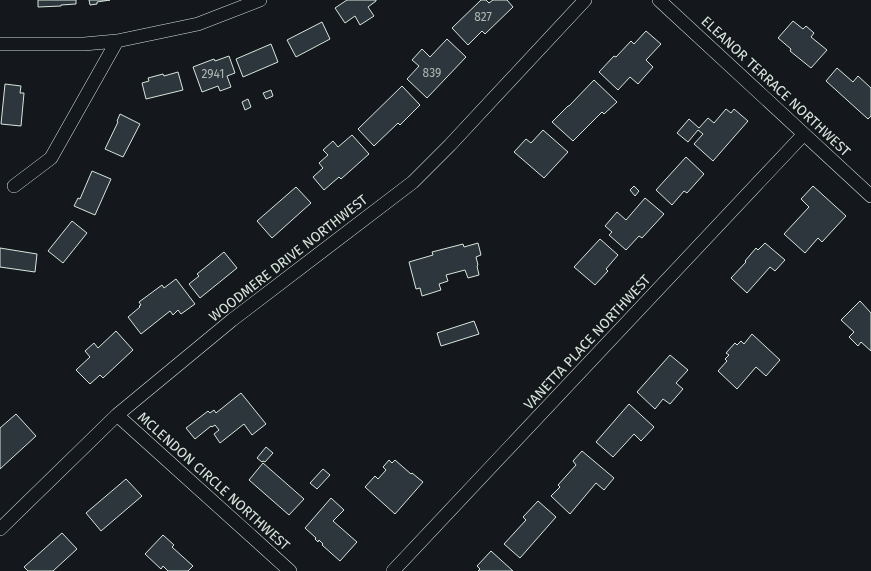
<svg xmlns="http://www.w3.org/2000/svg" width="871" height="571" font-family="'Fira Sans',sans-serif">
  <rect width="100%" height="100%" fill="#14181c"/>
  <path fill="#2c363c" stroke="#d8e6dc" d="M38,0H76V4L61,5V6L38,7Z
    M89,0H110L97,2V4L90,5Z
    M347,0H376V1L368,7L374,16L360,25L355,16L345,23L335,8Z
    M481,0H486L489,3L493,0H507L513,7L485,34L482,31L468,45L452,28Z
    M793,21L803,29L806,26L814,33L811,37L827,50L811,68L790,51L791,49L778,38Z
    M322,22L330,39L296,57L287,40Z
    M646,31L661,44L646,60L653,67L638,84L630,77L618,90L599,72L614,56L616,57L631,41L634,44Z
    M447,39L466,57L427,98L407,79L419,66L412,60L422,49L430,57Z
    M271,44L278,62L243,77L236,59Z
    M229,56L235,73L227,76L231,87L220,91L218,86L202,92L193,67L214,59L215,61Z
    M837,68L853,82L858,76L871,88V116L868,119L826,81Z
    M178,72L183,90L146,99L142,83L149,81L148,78L163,74L164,76Z
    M594,80L617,102L604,114L602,112L573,141L552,122L568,106H569Z
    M5,84L21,86L20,93H24L21,126L1,124Z
    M402,86L420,105L400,125L398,123L374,146L358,129Z
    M271,90L273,96L266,99L263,93Z
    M248,99L251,107L245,110L242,102Z
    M726,109L731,113L734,109L748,121L713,161L694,144L703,134L698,130L688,142L677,133L689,119L699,128L708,118L714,123Z
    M120,114L140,124L123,157L105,149L118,122L117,121Z
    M543,130L568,152L544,178L514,152L526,139L531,143Z
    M352,135L369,154L341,179L339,177L324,190L313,177L323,168L319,163L328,155L323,150L333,141L338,147Z
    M686,157L704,174L687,193L684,191L672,205L656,190Z
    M92,171L111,179L95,215L74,206L78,198L80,199Z
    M634,186L639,191L635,196L630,190Z
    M813,186L846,216L822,242L818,238L805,253L784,234L809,207L801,199Z
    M296,187L311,203L272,238L257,221Z
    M645,198L664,214L642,238L639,236L626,250L609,235L612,232L605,226L617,212L626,220Z
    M72,221L87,233L63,263L48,251Z
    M600,239L618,255L606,269L608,271L595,285L574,267Z
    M478,243L481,255L476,257L478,265L477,266L479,275L468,278L465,270L446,275L448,281L439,284L441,290L422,296L420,288L416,289L409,262L433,255L432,252L463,244L464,247Z
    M765,243L785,260L775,271L770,267L747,293L731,278L746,262L745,261L756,248L758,250Z
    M0,248L37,254L35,272L0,267Z
    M224,252L237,268L200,298L189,284L199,276L197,274Z
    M176,279L195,304L181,314L178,310L173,315L170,311L141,334L128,317L140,307L139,306L141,305L139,302L162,285L164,288Z
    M860,301L871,313V351L861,342L858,346L849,337L854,332L841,320Z
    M474,321L479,334L441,346L437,333Z
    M116,331L133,350L103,378L100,375L90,384L76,370L90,357L85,351L94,343L98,348Z
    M752,334L780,360L766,376L756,367L737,389L718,371L727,361L725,359L729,355L726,353L735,343L737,345L741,341L744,344Z
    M670,355L688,370L676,383L683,389L670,404L663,399L655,409L637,392Z
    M241,393L266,424L252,435L244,424L220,443L214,434L219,430L215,425L212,427L211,426L195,439L186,428L208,411L210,413L214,410L216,413Z
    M629,404L654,427L641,441L634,434L613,457L596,442Z
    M16,414L36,436L0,469V428Z
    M266,447L273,453L265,462L263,461L262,462L257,458Z
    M582,451L614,478L604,490L596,483L570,514L551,496L560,487L558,485L576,465L573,461Z
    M389,460L392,463L395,460L411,474L412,473L423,482L395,514L365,487L375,476L378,479L386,470L383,467Z
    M263,463L304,499L289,515L249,480Z
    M323,469L330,475L317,489L310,483Z
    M126,479L142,496L101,531L86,513Z
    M331,498L344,510L333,521L357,542L340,561L322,545L323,544L319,540L318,542L315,539L316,538L305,528Z
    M538,501L556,517L520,558L504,544L526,520L523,517Z
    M62,533L77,549L53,571H28L24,567Z
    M163,535L174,545L172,547L193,566L188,571H168L163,566L161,569L145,554Z
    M491,551L513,571H478L480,569L477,566Z"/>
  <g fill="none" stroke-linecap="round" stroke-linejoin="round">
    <g stroke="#d8e6dc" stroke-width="14">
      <path id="minor" d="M659,0L871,196
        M0,44H84L117,41L198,24L260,0
        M14,186L51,158L117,41
        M117,415L290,571
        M0,529L117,415L232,320L413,182L450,145L585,0
        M393,571L804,134"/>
    </g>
    <use href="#minor" stroke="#14181c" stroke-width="13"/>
  </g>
  <g text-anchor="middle" stroke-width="3" stroke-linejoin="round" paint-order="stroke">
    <g font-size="12" fill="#adbab4">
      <text x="483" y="21">827</text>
      <text x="432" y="77">839</text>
      <text x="213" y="78">2941</text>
    </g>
    <g font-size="14" fill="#d8e6dc" stroke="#14181c">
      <text transform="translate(776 86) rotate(43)" y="5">ELEANOR TERRACE NORTHWEST</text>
      <text transform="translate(288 258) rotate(-38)" y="5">WOODMERE DRIVE NORTHWEST</text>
      <text transform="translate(587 342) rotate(-47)" y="5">VANETTA PLACE NORTHWEST</text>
      <text transform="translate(214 481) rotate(42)" y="5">MCLENDON CIRCLE NORTHWEST</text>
    </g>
  </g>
</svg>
